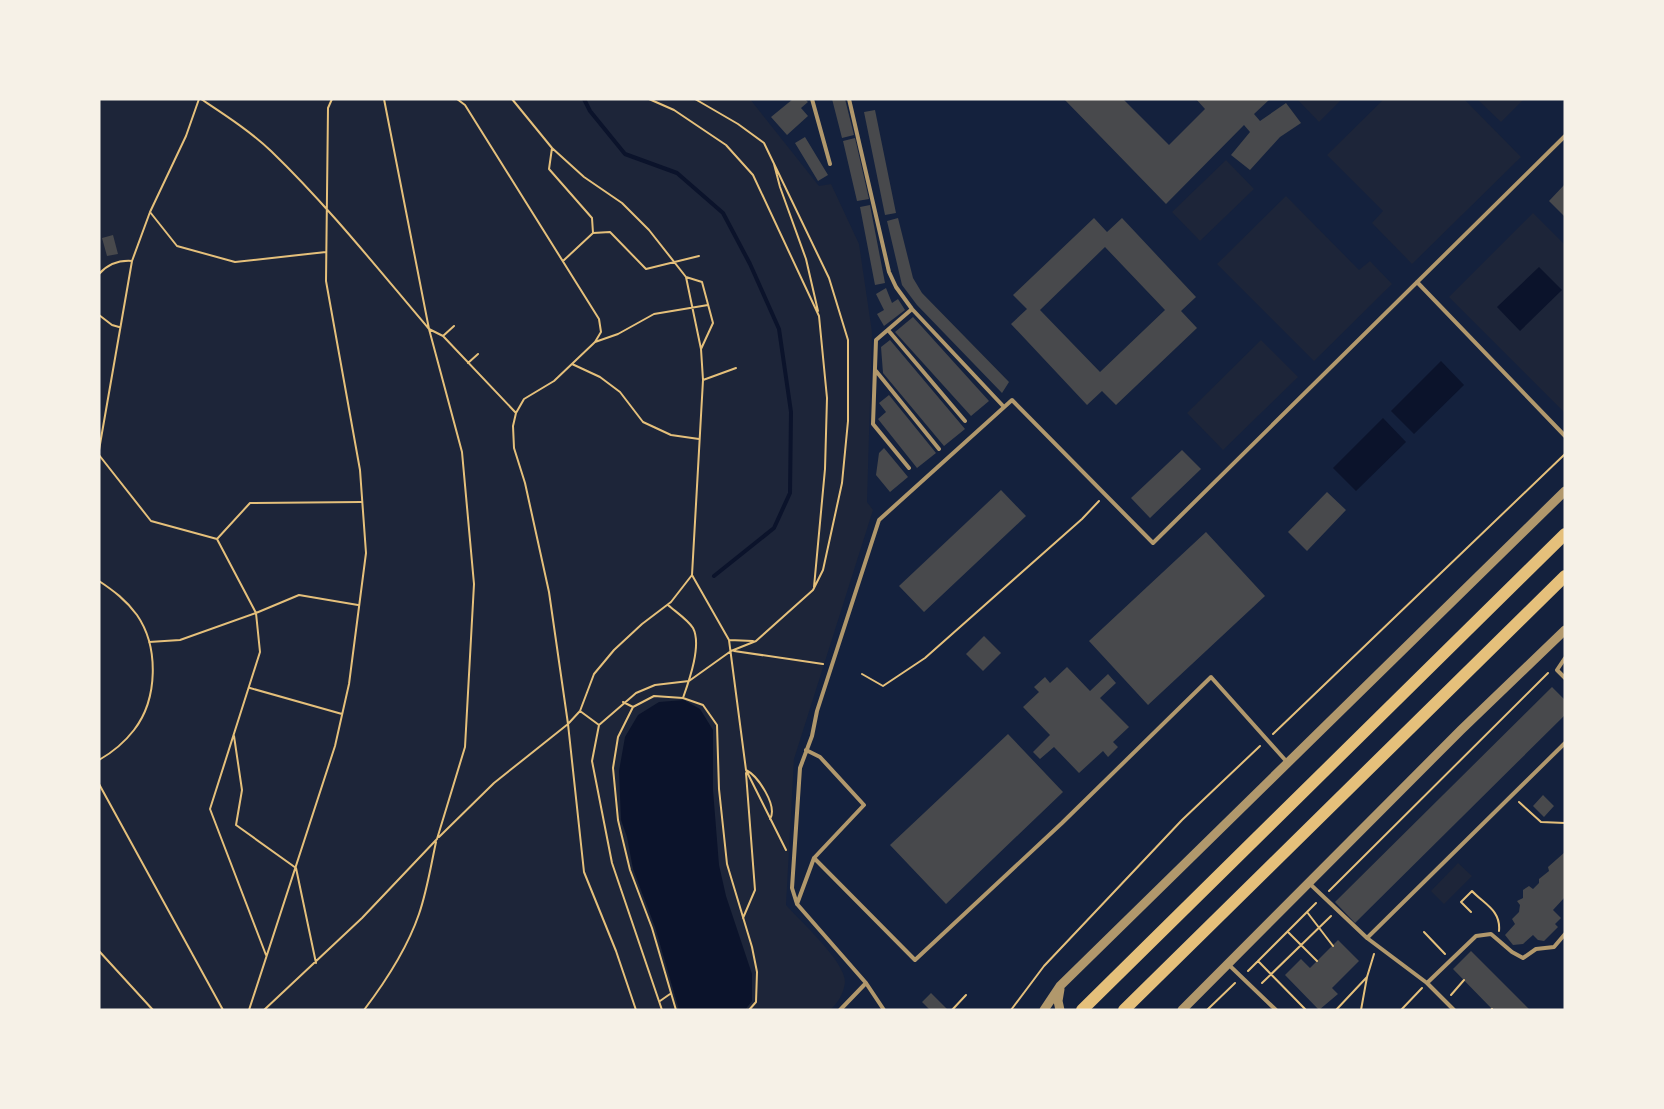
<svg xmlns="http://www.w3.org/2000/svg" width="1664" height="1109" font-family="Helvetica,sans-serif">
  <rect width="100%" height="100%" fill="#14213d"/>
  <path fill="#1d2539" d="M99,99H750L819,186L831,184L859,244L872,332L867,502L873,510L794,759L786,905C800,921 845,961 845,982C844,993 838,1003 830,1010H99Z
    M1297,99H1342L1319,122Z
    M1384,99H1464L1521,157L1412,264L1372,223L1383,211L1327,155Z
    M1477,99H1524L1501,122Z
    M1226,160L1254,189L1200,241L1172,212Z
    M1286,196L1359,270L1370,261L1392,284L1314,361L1217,264Z
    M1533,213L1565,245V413L1449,297Z
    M1261,340L1298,377L1223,450L1187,413Z
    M1458,863L1472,876L1444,904L1431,891Z"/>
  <path fill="#0b132b" d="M1539,267L1562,290L1520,331L1497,307Z
    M1441,361L1464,385L1414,434L1391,411Z
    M1383,418L1406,442L1356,491L1333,468Z
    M684,700L700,709L713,730V790L719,865L726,896L752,974V1001L745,1010H679L655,927L633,869L627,837L621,820L619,771L625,737L638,715L659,702Z"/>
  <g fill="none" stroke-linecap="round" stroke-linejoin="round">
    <path stroke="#0b132b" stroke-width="4" d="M584,99L590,111L625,154L677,173L723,213L750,264L779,329L791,412L790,493L774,528L714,576"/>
  </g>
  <path fill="#48494c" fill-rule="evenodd" d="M793,99H805L808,102L801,108L808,116L787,135L771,117Z
    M832,99H845L854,135L842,138Z
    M1064,99H1123L1169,145L1205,109L1196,99H1270L1254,114L1260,121L1286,103L1301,123L1280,137L1250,170L1231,155L1250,132L1244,125L1166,204Z
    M875,110L896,213L885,215L864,112Z
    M805,137L828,175L818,181L795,143Z
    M855,138L869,199L857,201L843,141Z
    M1565,184V217L1549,201Z
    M870,205L885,283L875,285L860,207Z
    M898,218L913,278L922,293L1009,382L1002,393L917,305L902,285L887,221Z
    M1094,218L1107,232L1122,218L1196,297L1181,311L1197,328L1116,405L1102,391L1087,405L1011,324L1027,309L1013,295ZM1105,247L1165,310L1100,372L1040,310Z
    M113,235L118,254L107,256L102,238Z
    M886,288L892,303L898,299L905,310L884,326L877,314L884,310L876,294Z
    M913,317L989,401L971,416L895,332Z
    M890,340L965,429L944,446L883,373L881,347Z
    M889,395L936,453L917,468L878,419L886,412L879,403Z
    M884,448L908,477L890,492L876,475L879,453Z
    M1182,450L1201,469L1150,518L1131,498Z
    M1001,490L1026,516L924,612L899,586Z
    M1327,492L1346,510L1307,551L1288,532Z
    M1206,532L1265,596L1148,705L1089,641Z
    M984,636L1001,653L983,671L966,654Z
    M1067,667L1090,691L1108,674L1116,683L1100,698L1129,727L1113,742L1118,747L1108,757L1103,751L1079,773L1054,747L1040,759L1033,752L1050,735L1023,707L1039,692L1034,687L1045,677L1050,683Z
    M1552,687L1565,700V715L1355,923L1335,902Z
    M1008,734L1063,792L946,904L890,845Z
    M1543,795L1554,806L1544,817L1533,806Z
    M1565,852V897L1553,910L1561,918L1555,924L1558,927L1544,941L1538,940L1533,935L1523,944L1513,945L1505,935L1515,924L1512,919L1519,912L1520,905L1517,901L1523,898V890L1529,886L1533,889L1539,883V879L1549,871L1548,867Z
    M1338,940L1359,961L1332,988L1338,994L1319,1010L1285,975L1301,959L1310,968Z
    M1471,951L1530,1010H1493L1453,969Z
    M931,993L948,1010H930L922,1002Z"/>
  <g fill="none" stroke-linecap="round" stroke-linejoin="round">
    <path stroke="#e5c07b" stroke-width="2" d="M201,99C225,115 250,131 271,151C328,206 378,269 429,329L443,336L516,413
      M457,99L465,105L599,319L601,332L595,342L554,381L524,399L516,413L513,426L514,448L525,483L549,592L568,724L584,872L616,951L636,1010
      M512,99L552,148L584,177L622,203L649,230L686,277L701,349L703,380L692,575L729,640L746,770L786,850
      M649,99L674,110L726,145L753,175L819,316L827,398L825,469L814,587
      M552,148L549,169L592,218L593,233
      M774,164L780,187L806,259L818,311
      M150,212L177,246L235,262L326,252
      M563,261L593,233L610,232L646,269L699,256
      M99,274C108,264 118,260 132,261
      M686,277L702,282L713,323L701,349
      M99,315L112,325L119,327
      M443,336L454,326
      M595,342L618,334L654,314L708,305
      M468,363L478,354
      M572,364L600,377L620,392L643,422L671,435L699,439
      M703,380L736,368
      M99,450L132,261L150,212L186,136L199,99
      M99,455L151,521L217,539L256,613L260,652L210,809L266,955
      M217,539L250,503L361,502
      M99,581C114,591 126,600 137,615C159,647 158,699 134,730C124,743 113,752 99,760
      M668,605C676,612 688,620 693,628C702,645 689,681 683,698
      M729,640L753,641
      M149,642L180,640L256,613L299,595L358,605
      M734,651L823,664
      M862,674L883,686L925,658L1082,519L1099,501
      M250,688L342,714
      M623,702L633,707
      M580,711L599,725L592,761L612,863L662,1010
      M599,725L636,693L655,685L689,681L731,651L756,641L813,590L823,570L842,483L848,421V340L829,278L764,143L738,124L695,99
      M1273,734L1565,454
      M234,736L242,790L236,825L296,868L316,963
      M746,770C758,776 778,806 770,819
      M99,784L223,1010
      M1519,802L1541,822L1565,823
      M439,837L494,783L568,724L580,711L594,674L614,650L642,624L671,602L692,575
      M1329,891L1548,673
      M1307,912L1333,946
      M1471,912L1461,902L1472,891C1484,904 1501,910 1499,931
      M743,918L755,890L746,773
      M1288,932L1317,961
      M1424,932L1445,954
      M99,951L153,1010
      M1258,961L1306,1010
      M1248,971L1316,903
      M1262,983L1331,916
      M1451,995L1464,980
      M660,1001L670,994
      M249,1010L335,746L349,684L366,553L360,470L326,281L328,108L332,99
      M264,1010L362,918L437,839L465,747L474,584L462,452L429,329L384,99
      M364,1010C386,981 407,949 419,914C427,891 431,865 436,842
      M676,1010L652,928L630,870L618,820L613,768L618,737L633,707L654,696L683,698L703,705L717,725L719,789L727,864L752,947L757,972L756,1002L749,1010
      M952,1010L966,995
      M1011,1010L1044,966L1182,820L1260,746
      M1207,1010L1235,983
      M1336,1010L1367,977
      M1361,1010L1367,977L1374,954
      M1401,1010L1422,988
      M1491,1010L1492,1009"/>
    <path stroke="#b1986c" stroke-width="4" d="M812,99L830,164
      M849,99L889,272L896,287L912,309L1004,407
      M1417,282L1565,436
      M888,330L965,421
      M876,371L939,449
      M909,468L873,424L876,340L912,309
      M1565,658L1557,670L1565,678
      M806,750L820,757L864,805L814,858
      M1310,884L1367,938L1427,983L1454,1010
      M797,904L814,858L915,960L1062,823L1211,677L1287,762
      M1367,938L1565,743
      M1229,965L1276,1010
      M1427,983L1476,936L1491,934L1512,952L1523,958L1536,949L1554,947L1565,934
      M840,1010L866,983
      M884,1010L866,983L797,904L792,888L800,768L812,736L817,711L879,520L1012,400L1153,543L1565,136"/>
    <path stroke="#b1986c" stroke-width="9" d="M1044,1010L1060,986L1565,491
      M1060,1010L1058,1001L1060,989
      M1182,1010L1461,730L1565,630"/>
    <path stroke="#e5c07b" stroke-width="12" d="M1082,1010L1565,534
      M1124,1010L1565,576"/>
  </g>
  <rect width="1664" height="1109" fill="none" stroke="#f6f1e7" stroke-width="201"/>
</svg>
